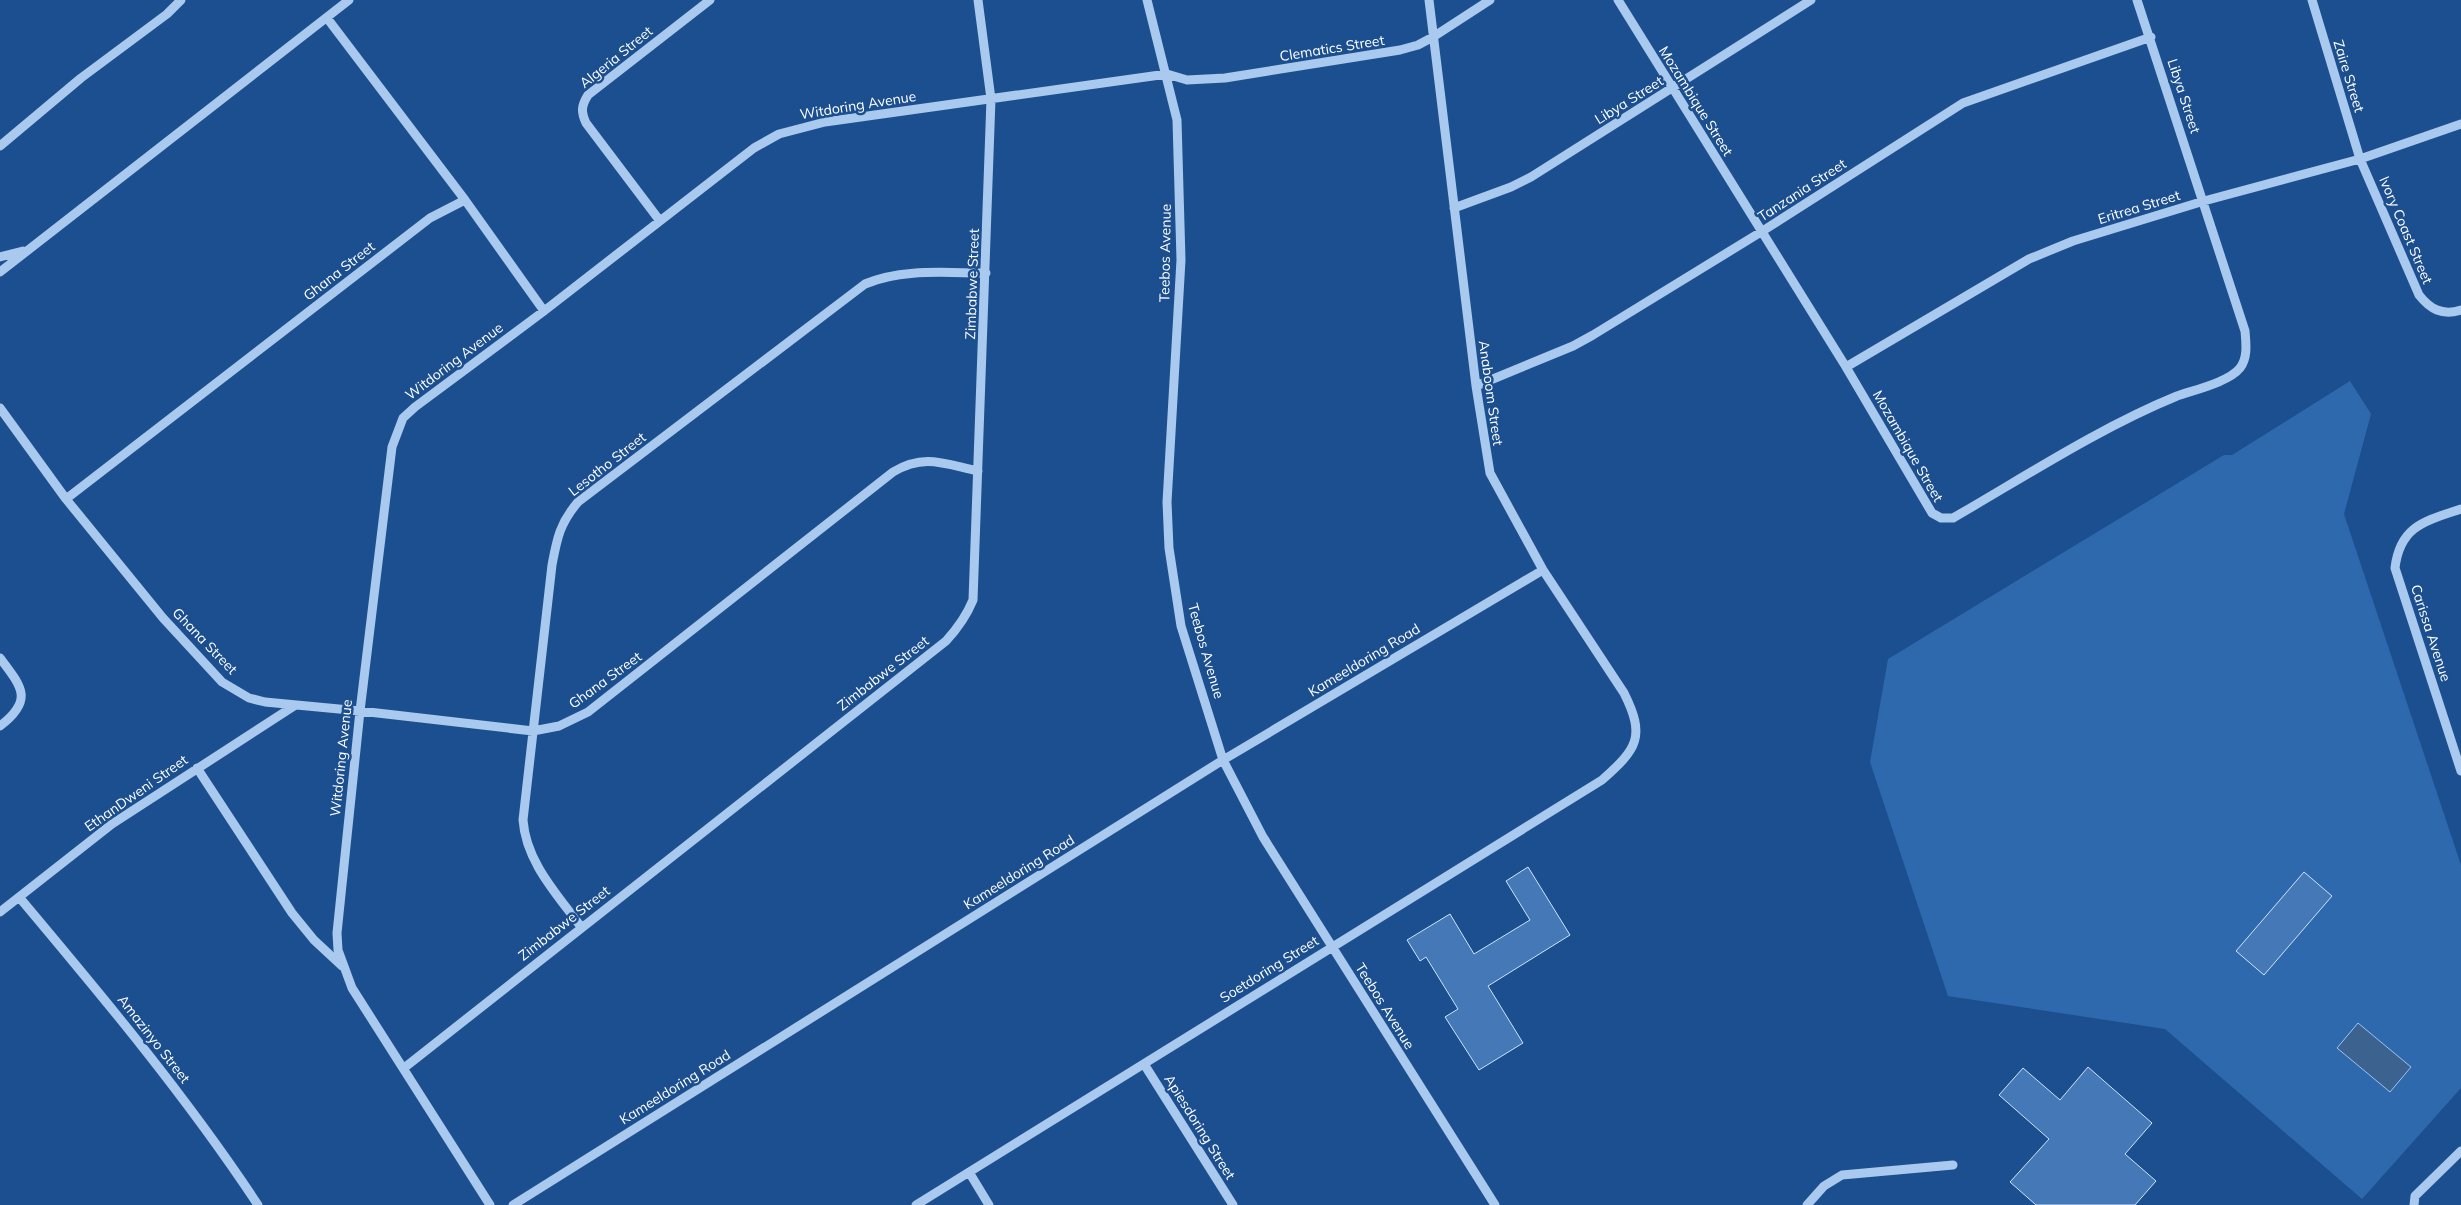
<svg xmlns="http://www.w3.org/2000/svg" width="2461" height="1205" font-family="Mulish,sans-serif">
  <rect width="100%" height="100%" fill="#1b4f8f"/>
  <path fill="#2e69ad" d="M2350,381L2371,414L2344,514L2461,865V1088L2362,1199L2165,1029L1948,996L1870,762L1888,659L2224,455H2232Z"/>
  <path fill="#3c6290" stroke="#9cc4f0" d="M2358,1023L2411,1067L2390,1092L2337,1048Z"/>
  <path fill="#4478b7" stroke="#cfe3fa" d="M1528,867L1570,935L1488,986L1523,1043L1479,1070L1445,1017L1458,1009L1426,957L1420,961L1407,940L1450,914L1474,954L1530,920L1506,881Z
    M2304,872L2332,896L2264,975L2236,951Z
    M2088,1067L2152,1123L2125,1154L2156,1181L2135,1205H2036L2010,1182L2049,1139L1999,1095L2023,1068L2060,1100Z"/>
  <g fill="none" stroke-linecap="round" stroke-linejoin="round">
    <path stroke="#a9c9ee" stroke-width="9" d="M1147,0L1177,120L1181,260L1167,502L1169,548L1181,626L1223,760L1263,837L1495,1205
      M1618,0L1846,367L1932,513L1941,518H1953C2026,476 2099,428 2177,396C2194,390 2229,382 2240,368C2248,358 2246,343 2245,331L2137,0
      M2312,0L2360,159L2419,295C2430,309 2442,316 2461,310
      M327,18L465,200
      M0,146L81,78L167,14L181,0
      M1454,208L1511,187L1531,177L1811,0
      M660,221L586,123C581,112 581,106 588,95L710,0
      M0,257L23,251
      M0,272L349,0
      M1846,367L2029,259L2073,241L2204,201L2360,159L2461,124
      M1476,386L1573,346L1593,335L1761,232L1963,103L2151,37
      M0,408L66,499L163,618L222,682L249,698L265,702L360,711L533,731L559,726L588,712L893,472C924,453 945,464 978,471
      M66,499L430,218L465,200L544,311
      M2461,509C2425,521 2400,526 2395,568L2461,771
      M0,658C22,687 34,700 0,726
      M197,768L292,913L314,940L342,966
      M19,897C103,997 186,1096 258,1205
      M0,912L112,824L294,706
      M581,927C557,894 526,862 523,820L552,565C557,538 560,523 578,502L865,284C902,268 947,273 986,273
      M1144,1064L1233,1205
      M404,1068L946,641C958,628 966,617 973,600L991,99L978,0
      M969,1172L989,1205
      M490,1205L352,988L338,950L337,933L360,711L392,447L403,418L415,407L544,311L754,148L779,134L825,122L1167,74L1187,80L1225,78L1400,50L1418,45L1433,37L1490,0
      M513,1205L1223,760L1543,570
      M916,1205L1602,780C1637,749 1646,737 1624,693L1543,570L1490,473L1476,386L1429,0
      M1807,1205L1824,1186L1842,1175L1953,1165
      M2414,1205L2415,1196L2461,1151"/>
  </g>
  <g text-anchor="middle" stroke-width="5" stroke-linejoin="round" paint-order="stroke">
    <g font-size="14" fill="#fff" stroke="#1b4f8f">
      <text transform="translate(1332 48) rotate(-9)" y="5">Clematics Street</text>
      <text transform="translate(616 57) rotate(-39)" y="5">Algeria Street</text>
      <text transform="translate(2349 76) rotate(73)" y="5">Zaire Street</text>
      <text transform="translate(2184 96) rotate(72)" y="5">Libya Street</text>
      <text transform="translate(1629 100) rotate(-32)" y="5">Libya Street</text>
      <text transform="translate(1696 101) rotate(58)" y="5">Mozambique Street</text>
      <text transform="translate(858 105) rotate(-9)" y="5">Witdoring Avenue</text>
      <text transform="translate(1802 190) rotate(-33)" y="5">Tanzania Street</text>
      <text transform="translate(2139 207) rotate(-17)" y="5">Eritrea Street</text>
      <text transform="translate(2406 230) rotate(67)" y="5">Ivory Coast Street</text>
      <text transform="translate(1165 253) rotate(-89)" y="5">Teebos Avenue</text>
      <text transform="translate(339 271) rotate(-38)" y="5">Ghana Street</text>
      <text transform="translate(972 284) rotate(-88)" y="5">Zimbabwe Street</text>
      <text transform="translate(454 361) rotate(-37)" y="5">Witdoring Avenue</text>
      <text transform="translate(1491 393) rotate(82)" y="5">Anaboom Street</text>
      <text transform="translate(1908 446) rotate(60)" y="5">Mozambique Street</text>
      <text transform="translate(607 464) rotate(-38)" y="5">Lesotho Street</text>
      <text transform="translate(2431 633) rotate(72)" y="5">Carissa Avenue</text>
      <text transform="translate(205 641) rotate(46)" y="5">Ghana Street</text>
      <text transform="translate(1206 651) rotate(74)" y="5">Teebos Avenue</text>
      <text transform="translate(1364 660) rotate(-31)" y="5">Kameeldoring Road</text>
      <text transform="translate(883 673) rotate(-38)" y="5">Zimbabwe Street</text>
      <text transform="translate(605 680) rotate(-36)" y="5">Ghana Street</text>
      <text transform="translate(341 758) rotate(-84)" y="5">Witdoring Avenue</text>
      <text transform="translate(136 793) rotate(-35)" y="5">EthanDweni Street</text>
      <text transform="translate(1019 872) rotate(-32)" y="5">Kameeldoring Road</text>
      <text transform="translate(564 923) rotate(-38)" y="5">Zimbabwe Street</text>
      <text transform="translate(1269 969) rotate(-32)" y="5">Soetdoring Street</text>
      <text transform="translate(1385 1006) rotate(58)" y="5">Teebos Avenue</text>
      <text transform="translate(154 1039) rotate(52)" y="5">Amazinyo Street</text>
      <text transform="translate(675 1087) rotate(-32)" y="5">Kameeldoring Road</text>
      <text transform="translate(1200 1127) rotate(58)" y="5">Apiesdoring Street</text>
    </g>
  </g>
</svg>
